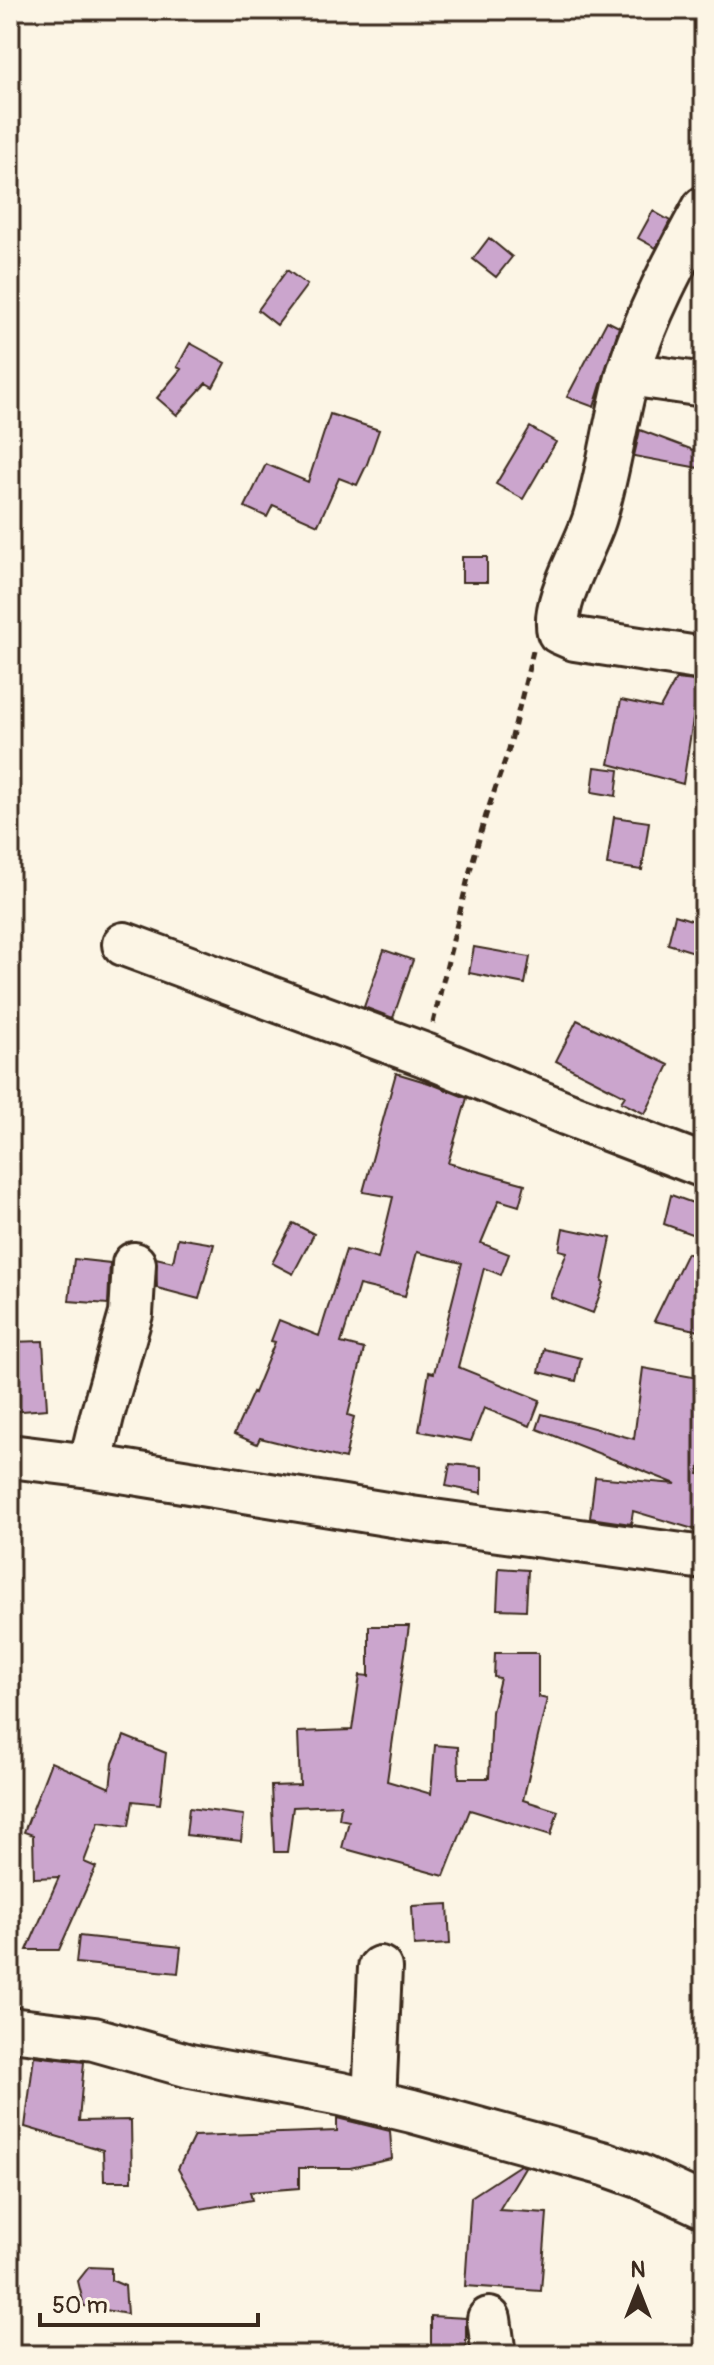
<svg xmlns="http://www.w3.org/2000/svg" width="714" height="2365" font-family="Pangolin,sans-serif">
  <rect width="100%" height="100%" fill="#fcf5e5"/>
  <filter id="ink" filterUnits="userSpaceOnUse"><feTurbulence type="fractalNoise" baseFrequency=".0125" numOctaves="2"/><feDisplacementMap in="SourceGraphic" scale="16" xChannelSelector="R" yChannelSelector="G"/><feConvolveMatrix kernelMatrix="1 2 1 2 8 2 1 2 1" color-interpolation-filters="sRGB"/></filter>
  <g filter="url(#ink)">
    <path fill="#cba5cd" stroke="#3b2a1e" stroke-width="2" d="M653,211L670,221L656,248L638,238Z
      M489,238L512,257L496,277L473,259Z
      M287,270L307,285L277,325L258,310Z
      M607,321L619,327L594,407L567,397Z
      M190,343L226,363L213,387L206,383L177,415L157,398L181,369L177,367Z
      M330,414L379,430L367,464L357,485L339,478L318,525L273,505L267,517L245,507L266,464L308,482Z
      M530,427L556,442L523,499L496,484Z
      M640,430L704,454V469L634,456Z
      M462,557H487V582H462Z
      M676,679L704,682V704L696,700L683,784L609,764L621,700L660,708Z
      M595,767L619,770L616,796L592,792Z
      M614,817L649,822L642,870L607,865Z
      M675,915L704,924V955L668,944Z
      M474,947L530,957L525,984L469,973Z
      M384,950L413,960L393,1018L364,1007Z
      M577,1020L669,1065L645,1114L621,1102L625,1096L556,1061Z
      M396,1073L429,1083L467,1098L448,1163L525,1184L519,1206L499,1200L481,1243L509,1254L501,1275L484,1268L458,1367L540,1400L530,1426L484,1408L471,1441L419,1431L429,1372L434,1373L462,1263L417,1252L405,1296L359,1285L341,1343L364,1349L348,1415L354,1417L345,1459L260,1438L257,1444L234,1434L253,1392L254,1393L275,1342L271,1341L279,1320L319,1336L346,1250L378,1259L393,1197L363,1192Z
      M671,1195L704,1207V1217L697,1236L664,1224Z
      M293,1223L314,1234L293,1274L272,1263Z
      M563,1228L611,1238L602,1282L604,1283L593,1313L550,1297L567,1252L559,1250Z
      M178,1238L214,1244L199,1299L157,1288L156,1258L173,1262Z
      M687,1253L704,1262V1332L654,1321Z
      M74,1259L110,1263L108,1304L69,1301Z
      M43,1341L47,1409L10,1412V1342Z
      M544,1349L581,1358L576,1381L539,1372Z
      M643,1368L704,1379V1452L698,1474L704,1475V1515L700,1531L633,1511L631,1524L590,1518L595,1477L676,1484L537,1429L542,1414L634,1439Z
      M450,1464L482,1467V1493L446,1486Z
      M499,1568L528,1570L526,1610L497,1609Z
      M369,1626H409L387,1781L431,1794L435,1745L458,1747L459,1778H489L492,1712L500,1678L494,1677L495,1653H538V1697L547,1699L523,1800L558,1811L551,1835L470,1810L444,1876L342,1848L349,1821L339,1819L341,1805L293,1807L287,1852H274L271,1786L300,1785L298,1732L352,1730L360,1675L369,1676Z
      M124,1736L166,1753L160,1804L133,1801L129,1826L99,1822L84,1862L96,1867L59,1950H27L59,1877L34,1878L33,1835L24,1832L51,1762L110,1788L113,1763Z
      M189,1808L244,1815L241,1841L186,1835Z
      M448,1904L450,1944L414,1946L412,1906Z
      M79,1936L181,1947L178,1973L76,1963Z
      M34,2056L84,2062L79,2121L131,2120L132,2181H104L103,2150L25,2127Z
      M337,2118L390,2131L392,2159L350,2168H299V2188L250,2192L252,2200L201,2209L178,2169L194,2136L337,2131Z
      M520,2165L525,2167L499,2210L547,2213L541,2291L465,2286L471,2197Z
      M89,2267L111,2268V2280L125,2286L127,2314L84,2306L78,2281Z
      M431,2316L466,2318V2355H431Z"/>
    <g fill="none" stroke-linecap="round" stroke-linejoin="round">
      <g stroke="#3b2a1e" stroke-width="48">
        <path id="minor" d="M704,208C675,261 646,315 628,374C615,421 609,470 595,517C586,548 551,602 559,632L575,639L704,659
          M629,374L704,385
          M124,944L425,1055L568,1114L704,1166
          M10,1456L90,1466L411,1518L704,1558
          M90,1466L102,1416L131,1314L134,1264
          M10,2029L94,2039L190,2066L341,2094L412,2111L605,2164L639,2176L704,2206
          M374,2102L380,1968
          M489,2319L494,2355"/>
      </g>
      <path stroke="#3b2a1e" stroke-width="5" stroke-dasharray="8 6" stroke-linecap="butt" d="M433,1023L469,874L486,815L509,749L533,651"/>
      <use href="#minor" stroke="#fcf5e5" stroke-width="42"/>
    </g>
  </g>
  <rect width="714" height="2365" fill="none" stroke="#fcf5e5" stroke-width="40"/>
  <rect x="20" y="20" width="674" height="2325" fill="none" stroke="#3b2a1e" stroke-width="3" filter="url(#ink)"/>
  <g transform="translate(638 2289)" stroke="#fcf5e5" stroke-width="6" paint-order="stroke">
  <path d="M0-6L14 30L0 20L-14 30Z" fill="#3b2a1e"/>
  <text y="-12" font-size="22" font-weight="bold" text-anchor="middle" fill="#3b2a1e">N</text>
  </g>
  <path d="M40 2313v12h218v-12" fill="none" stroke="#3b2a1e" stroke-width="4"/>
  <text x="52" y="2313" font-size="24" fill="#3b2a1e" stroke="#fcf5e5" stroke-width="6" paint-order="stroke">50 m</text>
</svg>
